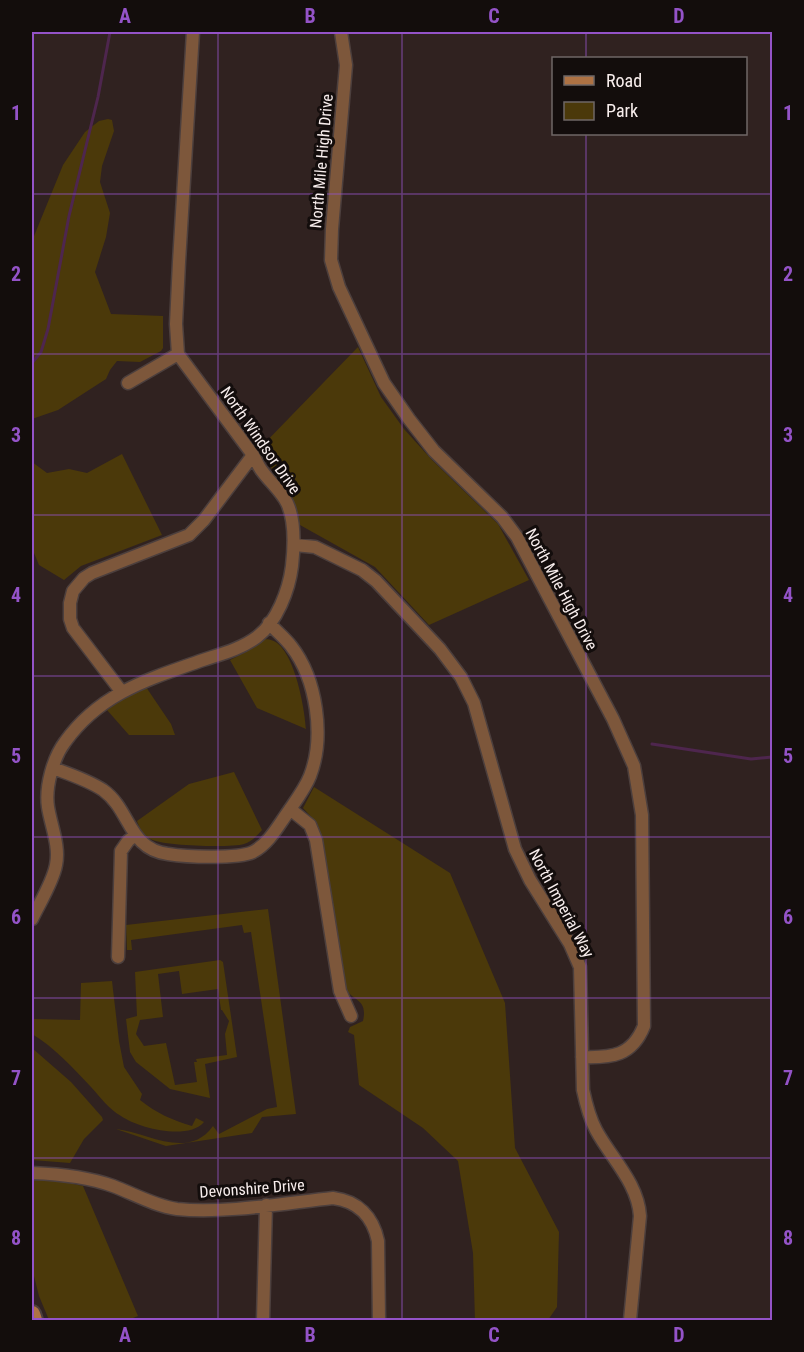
<svg xmlns="http://www.w3.org/2000/svg" width="804" height="1352" font-family="'Roboto Condensed',sans-serif">
  <rect width="100%" height="100%" fill="#302220"/>
  <path fill="#4b390a" fill-rule="evenodd" d="M108,119L112,120L114,131L102,166L100,182L110,213L106,237L95,272L111,314L163,316V348L161,351L140,362L117,361L110,370L106,379L58,410L32,419V241L63,165L85,132L99,121Z
    M358,347L381,397L404,429L432,460L498,524L529,580L429,625L375,567L300,525C295,496 275,474 258,450Z
    M122,454L162,535L81,566L64,580L39,565L32,548V462L47,473L69,469L87,473Z
    M262,639C262,639 270,639 271,640C294,646 305,709 306,729L257,708L230,660L246,652Z
    M146,687L171,724L175,735H129L107,710L129,695Z
    M234,772L262,830C257,836 251,842 244,844C231,848 162,846 150,839C143,835 140,829 137,821L189,784Z
    M314,787L450,873L505,1003L515,1148L559,1232L557,1307L548,1320H475L473,1253L458,1161L423,1128L359,1085L354,1035L348,1032L350,1027L363,1021C368,998 353,1002 344,987L322,838L317,823L303,808Z
    M268,909L296,1114L262,1117L252,1133L166,1146L116,1129C147,1132 188,1161 213,1126L219,1134L267,1109L277,1107L251,932L244,933L242,925L131,940L132,950H127L126,925Z
    M220,960L223,962L237,1057L205,1064L210,1098L170,1089L136,1062L130,1052L126,1019L137,1016L135,972ZM179,971L182,994L218,989L221,1010H222L229,1021L225,1034L227,1055L196,1059L197,1062H194L197,1082L175,1085L166,1043L144,1046L136,1034L140,1020L163,1017L158,974Z
    M112,981L119,1041L124,1067L142,1094L140,1100C156,1113 172,1120 192,1126L196,1118L204,1122C188,1141 138,1128 121,1116C109,1109 100,1097 91,1087C73,1068 54,1047 32,1034V1019L80,1020L81,983Z
    M32,1048L71,1082L102,1117L103,1120L84,1139L70,1163L32,1160Z
    M35,1179H50L83,1186L138,1316L128,1320H49L39,1296L32,1268V1180Z"/>
  <g fill="none" stroke-linecap="round" stroke-linejoin="round">
    <path stroke="#4e264e" stroke-width="3" d="M32,363L41,352L48,329L69,216L98,97L110,32
      M652,744L751,759L772,757"/>
    <g stroke="#4c3f3d" stroke-width="15">
      <path id="street" d="M341,32L346,65L332,229L331,260L339,287L384,383L409,419L434,451L502,517L517,537L613,719L634,766L642,815L644,1026C632,1056 612,1058 582,1057
        M128,383L178,354
        M295,545L315,547L362,570L376,581L440,649L461,677L474,703L515,849L530,880L570,944L580,967L583,1090C586,1104 589,1117 596,1130C611,1158 638,1183 640,1216L630,1320
        M121,691L73,628L70,619V603L73,591L84,578L92,573L189,535L204,520L253,455
        M53,768C69,774 88,780 103,790C131,810 128,849 168,854C186,857 238,859 253,852C268,844 277,828 286,815C294,803 305,789 310,776C325,737 317,679 291,646C285,638 276,631 269,623
        M290,809L310,825L316,840L340,991L351,1016
        M32,919C39,904 53,882 56,865C60,846 51,826 48,807C45,787 53,758 65,742C100,693 149,679 203,660C221,654 241,649 257,637C277,622 289,590 292,566C294,548 295,520 287,503C281,491 270,482 262,471C258,466 256,460 253,455L178,354L176,324L179,262L193,32
        M118,957L121,851L128,841L134,836
        M32,1173C58,1174 88,1177 113,1186C134,1194 155,1206 177,1209C224,1214 286,1203 333,1198C358,1201 373,1217 378,1241L379,1320
        M263,1320L266,1205"/>
    </g>
    <g stroke="#4c3f3d" stroke-width="20">
      <path id="secondary" d="M32,1314L34,1320"/>
    </g>
    <use href="#street" stroke="#7d573b" stroke-width="12"/>
    <use href="#secondary" stroke="#ae7244" stroke-width="16"/>
  </g>
  <path fill="none" stroke="#9453c8" stroke-width="1.5" stroke-opacity="0.55" d="M218,32V1320M402,32V1320M586,32V58M586,134V1320M32,194H772M32,354H772M32,515H772M32,676H772M32,837H772M32,998H772M32,1158H772"/>
  <g text-anchor="middle" stroke-width="6" stroke-linejoin="round" paint-order="stroke">
    <g font-size="16" fill="#f8eeed" stroke="#130d0c">
      <text transform="translate(321 161) rotate(-85)" y="6">North Mile High Drive</text>
      <text transform="translate(261 440) rotate(55)" y="6">North Windsor Drive</text>
      <text transform="translate(562 589) rotate(62)" y="6">North Mile High Drive</text>
      <text transform="translate(562 903) rotate(62)" y="6">North Imperial Way</text>
      <text transform="translate(252 1188) rotate(-4)" y="6">Devonshire Drive</text>
    </g>
  </g>
  <rect width="804" height="1352" fill="none" stroke="#130d0c" stroke-width="66"/>
  <rect x="552" y="57" width="195" height="78" fill="#130d0c" stroke="#6f6766" stroke-width="1.5"/>
  <rect x="564" y="76" width="30" height="9" fill="#ae7244" stroke="#6f6766" stroke-width="1.5"/>
  <text x="606" y="87" font-size="18" fill="#f8eeed">Road</text>
  <rect x="564" y="102" width="30" height="18" fill="#4b390a" stroke="#6f6766" stroke-width="1.5"/>
  <text x="606" y="117" font-size="18" fill="#f8eeed">Park</text>
  <rect x="33" y="33" width="738" height="1286" fill="none" stroke="#9453c8" stroke-width="2"/>
  <g font-size="20" text-anchor="middle" font-weight="bold" fill="#9453c8">
    <text x="125" y="23">A</text>
    <text x="310" y="23">B</text>
    <text x="494" y="23">C</text>
    <text x="679" y="23">D</text>
    <text x="16" y="120">1</text>
    <text x="788" y="120">1</text>
    <text x="16" y="281">2</text>
    <text x="788" y="281">2</text>
    <text x="16" y="442">3</text>
    <text x="788" y="442">3</text>
    <text x="16" y="602">4</text>
    <text x="788" y="602">4</text>
    <text x="16" y="763">5</text>
    <text x="788" y="763">5</text>
    <text x="16" y="924">6</text>
    <text x="788" y="924">6</text>
    <text x="16" y="1085">7</text>
    <text x="788" y="1085">7</text>
    <text x="16" y="1245">8</text>
    <text x="788" y="1245">8</text>
    <text x="125" y="1342">A</text>
    <text x="310" y="1342">B</text>
    <text x="494" y="1342">C</text>
    <text x="679" y="1342">D</text>
  </g>
</svg>
